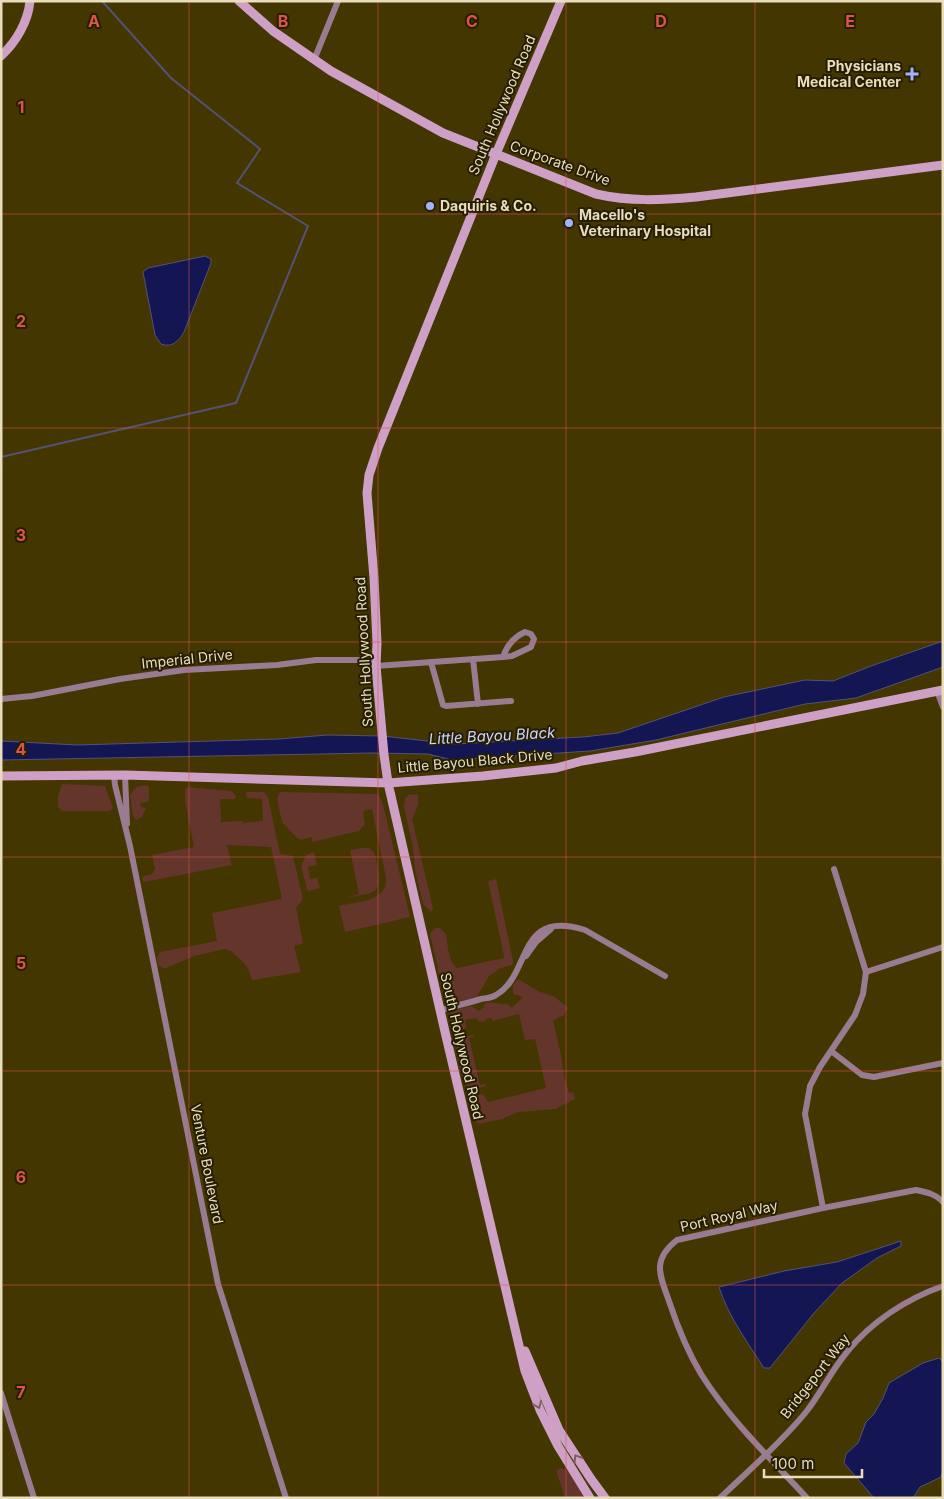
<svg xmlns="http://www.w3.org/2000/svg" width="944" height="1499" font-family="Inter,sans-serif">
  <rect width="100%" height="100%" fill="#443600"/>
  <path fill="#64352a" d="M62,784L105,786L113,808L110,811H62L58,807V796Z
    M147,785L149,787V800L147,802L140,803L141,807L146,808L142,817L136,820L133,816L130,795L136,787Z
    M187,787L231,791L236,796L235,799H220L221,822L242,821L243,823L263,821L262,799L247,798L246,792H264L268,797L280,854L293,856L303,899L296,908L303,943L294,946L301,972L252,980L248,969L243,962L231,951L225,949L194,956L166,968H163L158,965L157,958L160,952L217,941L212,913L282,899L271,847L227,845L232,865L144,882L142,879L144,876L152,874L155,869L152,855L194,847L185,801V790Z
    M280,792L378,794L383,804L410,917L345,932L339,906C356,902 388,902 386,878L372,809L363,811L365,824L359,831L312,842V837L301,840L297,838L282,822L277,799Z
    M409,794L418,795V805L412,819L433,908L431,912L423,904L415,870L413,847L404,807L405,799Z
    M362,848H369C376,852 376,858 377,865C384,897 372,892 345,898L359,894L350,850Z
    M314,852L317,865L308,867L310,879L317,878L320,888L309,891L307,889L301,866L306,855Z
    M496,879L513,961L512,965L501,968L489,976L477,997L449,1004L445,999L430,934L435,928H440L446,934C448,944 448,962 457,968L504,958V956L488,881Z
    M518,979L538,991L555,997L568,1008L563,1016L557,1018V1019L553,1020L561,1055L564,1076L569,1093L573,1092L575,1099L556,1109L518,1112L502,1119L479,1124C471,1120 466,1102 475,1097C475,1096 483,1094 483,1094L488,1102L546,1088L535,1039L525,1040L519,1014L492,1021V1018L486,1019V1021L480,1022L476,1018L465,1020L466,1028L459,1030L452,1026L449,1015L454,1010L471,1006L479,1011L484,1007L485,1003C493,1001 500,1005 507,1004L512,1008L523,997L513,994V985Z
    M474,1035V1036L469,1038L480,1085L486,1084V1086C482,1087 475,1090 470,1088C463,1086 453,1046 458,1040C462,1036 469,1036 474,1035Z
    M562,1468L568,1471L585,1498H565L556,1470Z"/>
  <path fill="#141654" stroke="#545274" d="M205,256L211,259V263L184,332C179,341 172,348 161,344L155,335L143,272L148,268Z
    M943,641V667L856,698L805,704L656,740L590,751L452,760L428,754L372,753L1,760V741L77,745L279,739L327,735L382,736L455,744L583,737L618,733L724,697L805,680L833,681L871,666Z
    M901,1241V1246L877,1258L842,1283L814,1313L770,1368H764C748,1343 728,1316 719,1287L784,1271L837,1262Z
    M939,1358L943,1362V1471L941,1477L920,1487L913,1498H874L844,1463L846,1454L858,1443L866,1422L874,1414L883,1398L889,1383L923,1363Z"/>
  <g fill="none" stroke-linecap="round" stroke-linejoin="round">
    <path stroke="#545274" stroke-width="2" d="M1,457L236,403L308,226L237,183L260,149L171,78L102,1"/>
    <path stroke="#997b92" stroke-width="6" d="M314,60L338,1
      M473,659L478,704
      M431,662L443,705L446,706L511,701
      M376,666L503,657L512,656L531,647L534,639L531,634L525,632C514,637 507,645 503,657
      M937,691L943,707
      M1,699L32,696L120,679L184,670L277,665L316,660H376
      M114,775L115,785L130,846L218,1284L286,1498
      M125,775L127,824
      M526,956L536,942L551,929
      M866,972L943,947
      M440,1010C453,1007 467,1003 481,999C486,998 492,998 496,995C532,975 516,908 585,930L665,976
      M831,1051L862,1075L874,1077L943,1063
      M823,1208L805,1114L810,1086L820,1067L855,1015L863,994L866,972L834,869
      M1,1393L34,1498
      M720,1498C748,1471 782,1442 806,1412C821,1393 831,1371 847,1352C871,1322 906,1299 943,1286
      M807,1498C770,1458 730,1420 701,1374C688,1352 678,1328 670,1304C661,1277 650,1261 677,1240L823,1208L916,1190C926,1192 936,1194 943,1202"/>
    <path stroke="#cfa0c6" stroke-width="9" d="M239,1L273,31L331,71L443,133L596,194C631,202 661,200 696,197L943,165
      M561,1L496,154L378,448L369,475L367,493L374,578L377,643L376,666L384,755L388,783L446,1036L525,1371L540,1410L558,1446L590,1498
      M1,56C16,42 28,22 30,1
      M1,776L125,775L388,783L483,776L556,768L582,761L635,752L943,690
      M525,1351L559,1430L591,1479L605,1498"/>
  </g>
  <defs><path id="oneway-chevron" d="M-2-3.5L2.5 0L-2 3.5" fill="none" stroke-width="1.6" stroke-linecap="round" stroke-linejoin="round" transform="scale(1.25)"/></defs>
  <g stroke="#7a5f64">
    <use href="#oneway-chevron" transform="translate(538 1405) rotate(68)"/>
    <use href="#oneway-chevron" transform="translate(577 1458) rotate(-122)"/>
  </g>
  <path fill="none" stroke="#da564d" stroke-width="1" stroke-opacity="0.55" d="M189,1V1498M378,1V1498M566,1V1498M755,1V1498M1,214H943M1,428H943M1,642H943M1,857H943M1,1071H943M1,1285H943"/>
  <g fill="#a2b2fd" stroke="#261e03" stroke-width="2">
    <path d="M909.5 66.5h5v5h5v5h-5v5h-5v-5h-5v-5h5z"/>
    <circle cx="430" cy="206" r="5"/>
    <circle cx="569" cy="223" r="5"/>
  </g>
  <g text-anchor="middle" stroke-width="4" stroke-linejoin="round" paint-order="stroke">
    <g font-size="14" font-weight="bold" fill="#e8debd" stroke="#261e03" text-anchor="start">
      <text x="901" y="71" text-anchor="end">Physicians<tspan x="901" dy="16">Medical Center</tspan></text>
      <text x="440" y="211">Daquiris &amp; Co.</text>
      <text x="579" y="220">Macello's<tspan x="579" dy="16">Veterinary Hospital</tspan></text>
    </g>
    <g font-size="14" fill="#e8debd" stroke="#261e03">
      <text transform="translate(502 105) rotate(-67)" y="5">South Hollywood Road</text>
      <text transform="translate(560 163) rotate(20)" y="5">Corporate Drive</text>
      <text transform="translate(364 652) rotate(-93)" y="5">South Hollywood Road</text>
      <text transform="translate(187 659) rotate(-6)" y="5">Imperial Drive</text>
      <text transform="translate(475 761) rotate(-5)" y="5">Little Bayou Black Drive</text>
      <text transform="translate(462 1046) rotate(77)" y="5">South Hollywood Road</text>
      <text transform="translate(207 1164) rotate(79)" y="5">Venture Boulevard</text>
      <text transform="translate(729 1216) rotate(-13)" y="5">Port Royal Way</text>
      <text transform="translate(815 1376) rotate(-52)" y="5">Bridgeport Way</text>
    </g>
    <g font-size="15" font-style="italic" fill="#cbd5fd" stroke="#261e03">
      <text transform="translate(492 736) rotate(-3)" y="5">Little Bayou Black</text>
    </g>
  </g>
  <g font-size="16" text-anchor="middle" font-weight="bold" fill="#da564d" stroke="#261e03" stroke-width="4" stroke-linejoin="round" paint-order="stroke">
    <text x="94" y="27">A</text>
    <text x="283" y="27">B</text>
    <text x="472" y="27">C</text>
    <text x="661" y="27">D</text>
    <text x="850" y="27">E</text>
    <text x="21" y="113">1</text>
    <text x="21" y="327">2</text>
    <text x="21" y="541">3</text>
    <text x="21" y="755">4</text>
    <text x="21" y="969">5</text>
    <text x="21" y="1183">6</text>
    <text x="21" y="1398">7</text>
  </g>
  <rect width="944" height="1499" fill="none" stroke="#e8debd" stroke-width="5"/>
  <path d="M764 1469v8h98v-8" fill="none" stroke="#e8debd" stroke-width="2.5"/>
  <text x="772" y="1469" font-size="15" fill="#e8debd" stroke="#261e03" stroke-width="4" paint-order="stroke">100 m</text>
</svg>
